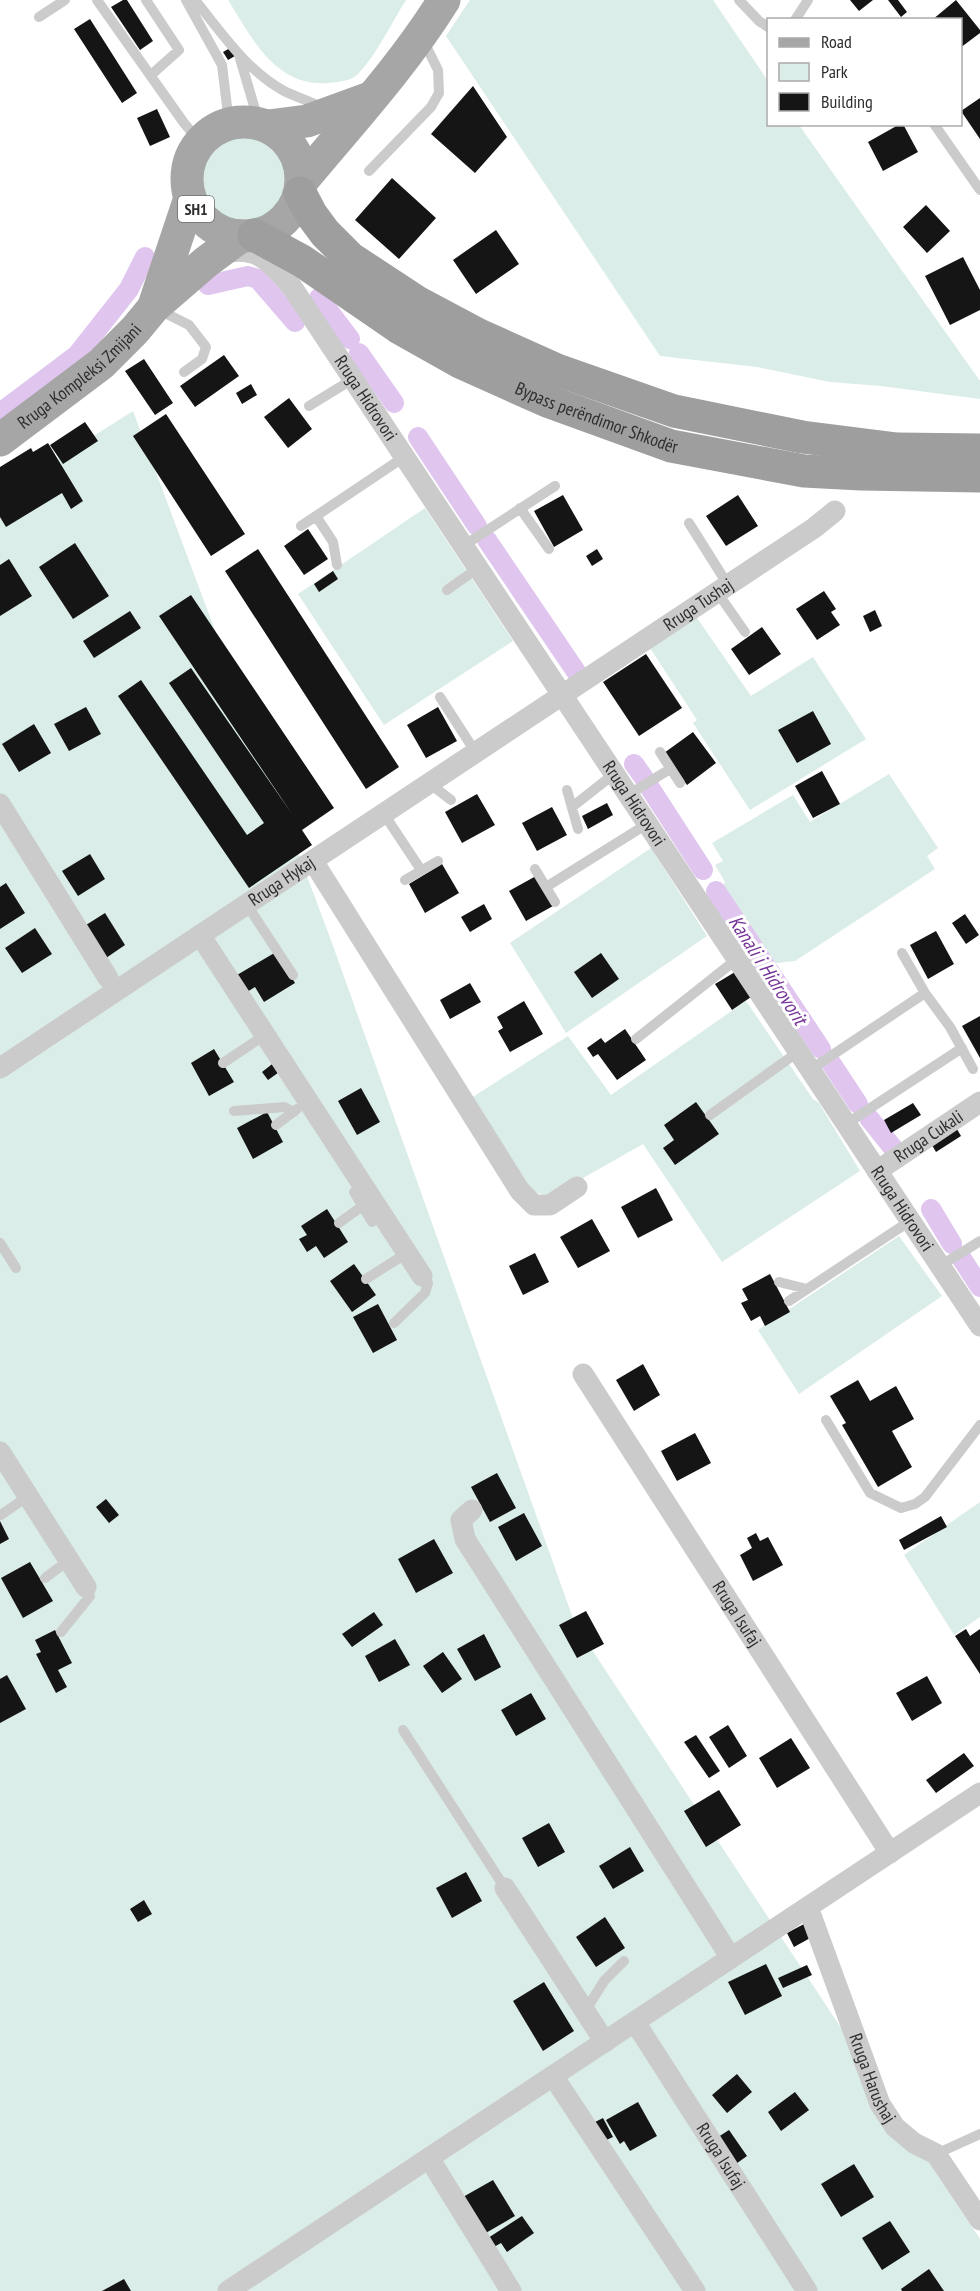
<svg xmlns="http://www.w3.org/2000/svg" width="980" height="2291" font-family="'PT Sans Narrow',sans-serif">
  <rect width="100%" height="100%" fill="#fff"/>
  <path fill="#daede8" d="M228,0H406C392,22 376,56 358,74C352,81 338,82 328,83C275,87 252,38 228,0Z
    M470,0H713L768,81V124L799,125L980,381V399L881,386L830,382L757,367L660,356L446,36Z
    M195 177a48 48 0 1 1 96 0a48 48 0 1 1-96 0Z
    M133,411L332,943L575,1624L980,2239V2291H0V495Z
    M425,508L513,641L384,725L298,594Z
    M695,615L751,696L813,657L866,739L750,810L693,723L697,720L648,645Z
    M889,774L938,848L927,856L935,869L795,961L776,963L723,886L725,882L715,865L723,861L712,843L793,795L810,822Z
    M651,848L707,936L566,1033L510,943Z
    M746,1001L813,1099L819,1103L860,1171L722,1262L643,1144L562,1190L547,1195L529,1191L468,1100L568,1036L611,1095Z
    M899,1236L942,1296L799,1394L758,1330Z
    M980,1502V1617L954,1635L904,1555Z"/>
  <g fill="none" stroke-linecap="round" stroke-linejoin="round">
    <path stroke="#e0c5ef" stroke-width="20" d="M208,285L248,276L258,279L295,322
      M319,298L350,339
      M359,353L394,403
      M0,413L77,355L129,289L145,257
      M418,437L477,526
      M487,540L579,676
      M634,764L644,778
      M650,788L703,870
      M716,891L821,1049
      M831,1063L858,1104
      M869,1118L893,1148
      M931,1209L952,1244
      M962,1259L980,1287"/>
  </g>
  <path fill="#151515" d="M123,0H127L153,41L140,50L111,7Z
    M850,0H873L859,11Z
    M888,0H898L907,12L901,17Z
    M956,0L980,30V33L960,48V20H932Z
    M90,19L137,93L122,103L74,29Z
    M230,48L235,56L228,60L223,52Z
    M473,86L507,137L475,173L431,134Z
    M980,98V139L961,111Z
    M157,109L170,137L150,146L137,118Z
    M900,124H903L918,152L883,171L868,142Z
    M392,178L436,218L399,259L355,220Z
    M926,205L950,231L927,253L903,227Z
    M496,230L519,264L476,294L453,260Z
    M963,257L980,290V310L950,325L925,276Z
    M224,355L239,376L195,407L180,386Z
    M144,359L173,403L155,415L125,371Z
    M251,384L257,395L242,404L236,393Z
    M289,398L312,429L288,448L264,417Z
    M166,414L245,534L211,556L133,436Z
    M85,422L98,441L63,464L50,445Z
    M48,443L83,501L71,509L62,493L6,527L0,517V467L31,448L33,452Z
    M563,495L583,530L554,547L534,511Z
    M738,495L758,526L726,546L706,516Z
    M308,529L328,559L304,575L284,546Z
    M75,543L109,596L73,619L39,567Z
    M258,549L399,767L366,789L225,571Z
    M597,549L603,559L592,566L586,556Z
    M9,559L32,596L0,616V565Z
    M333,571L338,579L319,592L314,584Z
    M824,591L836,609L831,612L840,625L817,640L796,609Z
    M191,595L334,808L302,830L312,845L249,888L118,696L141,680L247,835L264,823L169,683L191,668L292,814L159,616Z
    M875,610L882,626L870,632L863,616Z
    M130,611L141,628L94,658L83,641Z
    M762,627L781,654L749,675L731,649Z
    M646,654L682,708L639,736L603,682Z
    M86,707L101,734L69,751L54,724Z
    M438,707L457,741L426,758L407,725Z
    M813,711L831,744L797,763L778,730Z
    M34,724L51,753L19,772L2,744Z
    M693,732L716,763L687,785L664,753Z
    M822,771L840,804L813,818L795,786Z
    M477,794L495,825L462,843L445,812Z
    M607,803L613,815L588,829L582,816Z
    M552,807L567,835L537,851L522,823Z
    M90,854L105,879L78,896L62,871Z
    M442,864L459,893L425,913L409,884Z
    M536,876L553,906L526,921L509,891Z
    M6,883L25,913L0,929V887Z
    M484,904L492,919L470,932L461,917Z
    M105,913L125,945L106,958L86,925Z
    M965,914L979,935L966,944L952,923Z
    M35,928L52,954L22,973L5,948Z
    M936,931L954,964L928,979L910,945Z
    M276,952L295,983L264,1002L255,987L247,992L237,975Z
    M601,953L619,979L592,998L574,972Z
    M735,972L751,997L732,1010L715,984Z
    M470,983L481,1002L450,1019L440,1000Z
    M524,1001L543,1034L510,1052L498,1031L503,1028L497,1017Z
    M980,1016V1058L962,1026Z
    M625,1029L646,1060L617,1080L598,1054L593,1057L587,1048L601,1038L605,1043Z
    M214,1049L234,1082L209,1096L191,1063Z
    M276,1061L282,1070L268,1080L262,1072Z
    M361,1088L380,1122L357,1135L338,1101Z
    M696,1102L719,1134L675,1165L663,1148L674,1140L664,1125Z
    M913,1103L921,1115L891,1133L884,1120Z
    M267,1112L283,1142L253,1159L237,1128Z
    M954,1124L961,1136L936,1152L929,1140Z
    M656,1188L673,1220L638,1238L621,1207Z
    M327,1209L348,1242L324,1258L316,1246L307,1252L299,1239L307,1235L301,1226Z
    M592,1219L610,1251L578,1268L560,1237Z
    M535,1253L549,1282L523,1295L509,1266Z
    M354,1264L376,1295L352,1312L330,1281Z
    M770,1274L790,1312L765,1326L760,1316L751,1321L741,1303L748,1300L742,1289Z
    M378,1304L397,1340L373,1353L353,1317Z
    M643,1364L660,1395L634,1411L616,1380Z
    M858,1380L870,1401L896,1386L914,1419L892,1431L912,1467L878,1487L842,1425L846,1423L830,1396Z
    M695,1433L711,1463L677,1481L661,1451Z
    M497,1473L516,1508L490,1522L471,1487Z
    M106,1499L119,1515L109,1523L96,1507Z
    M524,1513L542,1546L516,1561L498,1527Z
    M941,1516L947,1527L904,1550L899,1540Z
    M0,1521L9,1539L0,1544Z
    M756,1533L760,1541L768,1537L783,1565L753,1581L740,1555L752,1548L747,1538Z
    M434,1539L453,1573L416,1593L398,1559Z
    M30,1562L53,1601L23,1618L1,1578Z
    M586,1611L604,1644L577,1658L559,1625Z
    M374,1612L383,1625L352,1647L342,1634Z
    M966,1629L970,1636L980,1629V1674L955,1636Z
    M55,1630L72,1663L58,1670L67,1687L56,1693L36,1654L41,1652L35,1640Z
    M484,1634L501,1667L475,1681L457,1649Z
    M395,1639L410,1665L379,1682L365,1656Z
    M443,1652L462,1679L442,1693L423,1666Z
    M7,1675L26,1709L0,1723V1679Z
    M927,1676L942,1703L912,1721L896,1693Z
    M531,1693L546,1719L516,1736L501,1710Z
    M728,1725L747,1756L729,1768L709,1737Z
    M696,1735L720,1771L709,1778L684,1742Z
    M791,1738L810,1768L777,1788L759,1758Z
    M964,1753L974,1766L936,1793L926,1780Z
    M719,1790L741,1825L706,1847L684,1811Z
    M549,1823L565,1852L538,1867L522,1838Z
    M630,1847L644,1871L613,1889L599,1866Z
    M466,1872L482,1901L452,1918L436,1888Z
    M144,1900L152,1914L138,1922L130,1909Z
    M605,1917L625,1948L596,1967L576,1937Z
    M804,1924L812,1937L794,1947L787,1933Z
    M766,1964L782,1996L745,2015L728,1982Z
    M807,1965L812,1975L783,1988L778,1978Z
    M544,1982L574,2031L543,2051L513,2001Z
    M737,2074L752,2092L727,2113L712,2095Z
    M795,2092L809,2110L781,2131L768,2112Z
    M638,2102L657,2136L630,2151L624,2141L620,2144L606,2120Z
    M603,2118L613,2137L604,2141L595,2122Z
    M729,2130L747,2156L733,2166L715,2139Z
    M854,2164L874,2197L841,2217L821,2184Z
    M493,2180L515,2216L484,2234L463,2197Z
    M522,2216L534,2233L507,2252L501,2243L494,2247L488,2238Z
    M890,2221L910,2252L882,2270L862,2238Z
    M929,2269L944,2291H902L901,2289Z
    M124,2279L131,2291H102Z"/>
  <g fill="none" stroke-linecap="round" stroke-linejoin="round">
    <path stroke="#cbcbcb" stroke-width="10" d="M97,0L184,123L200,142
      M146,0L179,50L151,75
      M186,0L222,65L229,123
      M195,0C221,32 246,70 284,91C296,97 310,101 323,108
      M739,0L759,21L768,27
      M39,17L65,0
      M795,20L808,0
      M239,55L259,123
      M934,124L980,190
      M369,171L431,107L439,93L438,70L423,40
      M159,310L189,325L206,347L202,359L184,372
      M309,406L353,379
      M520,508L549,549
      M689,523L728,585
      M301,526L316,516
      M463,546L555,486
      M337,565L333,542L316,516L404,457
      M447,590L478,568
      M717,592L745,632
      M440,697L476,753
      M660,752L680,783
      M432,782L438,790L451,800
      M567,790L578,829
      M628,795L670,769
      M572,807L614,774
      M384,814L421,870
      M535,869L555,902
      M405,880L438,861
      M546,887L647,824
      M247,905L293,975
      M902,953L925,993L950,1027L973,1069
      M636,1039L737,959
      M223,1063L265,1035
      M810,1070L925,993
      M234,1111L284,1107L294,1112
      M710,1115L798,1052
      M846,1124L962,1048
      M276,1125L297,1109
      M354,1192L372,1222
      M339,1223L372,1199
      M0,1243L16,1268
      M940,1266L980,1241
      M366,1279L407,1253
      M779,1282L807,1289
      M789,1301L910,1221
      M394,1323L425,1293L428,1283L422,1276
      M826,1420L870,1493L901,1508L915,1504L925,1497L980,1425
      M1,1515L28,1496
      M45,1578L69,1560
      M61,1632L90,1596L86,1587
      M403,1730L505,1888
      M584,2009L589,2005L604,1981L624,1961
      M936,2154L980,2134"/>
    <g stroke="#cbcbcb" stroke-width="21">
      <path id="s1" d="M221,254C257,244 270,262 292,287L980,1326"/>
      <path d="M0,804L108,978"/>
      <path d="M313,861L520,1191L534,1205H550L577,1187"/>
      <path d="M200,935L422,1276"/>
      <path id="s2" d="M0,1068L814,528L835,511"/>
      <path id="s3" d="M877,1171L980,1102"/>
      <path id="s4" d="M583,1374L890,1853"/>
      <path d="M0,1452L86,1587"/>
      <path d="M472,1510L461,1520L465,1539L731,1958"/>
      <path d="M505,1888L605,2042"/>
      <path id="s5" d="M808,1907L880,2104L895,2127L914,2143L936,2154L980,2220"/>
      <path id="s6" d="M635,2022L807,2291"/>
      <path d="M553,2076L695,2291"/>
      <path d="M429,2158L511,2291"/>
      <path d="M228,2291L980,1793"/>
    </g>
    <g stroke="#a6a6a6" stroke-width="33">
      <circle cx="244" cy="179" r="57"/>
      <path d="M268,126L307,121L370,98"/>
      <path d="M302,181C351,122 403,66 444,0"/>
      <path d="M154,306L190,198"/>
      <path id="s7" d="M0,440L101,364L135,330L154,307L206,262L241,236"/>
    </g>
    <g stroke="#9e9e9e" stroke-width="33">
      <path d="M300,193L311,214L325,233L350,258L417,302L479,335L557,370L674,411L802,437L897,449L980,450"/>
      <path id="s8" d="M254,235L302,261L398,327L462,363L547,401L671,446L804,471L861,474L980,476"/>
    </g>
  </g>
  <g text-anchor="middle" stroke-width="6" stroke-linejoin="round" paint-order="stroke">
    <rect fill="#fff" stroke="#6d6d6d" stroke-width="1.5" x="178" y="196" width="36" height="26" rx="4.5"/>
    <g font-size="16" font-weight="bold" fill="#2e2e2e">
      <text x="196" y="215">SH1</text>
    </g>
    <g font-size="18" fill="#2e2e2e" stroke="#fff">
      <text dy="6" stroke="none"><textPath href="#s7" startOffset="102">Rruga Kompleksi Zmijani</textPath></text>
      <text dy="6" stroke="none"><textPath href="#s1" startOffset="218">Rruga Hidrovori</textPath></text>
      <text dy="6" stroke="none"><textPath href="#s8" startOffset="390">Bypass perëndimor Shkodër</textPath></text>
      <text dy="6" stroke="none"><textPath href="#s2" startOffset="838">Rruga Tushaj</textPath></text>
      <text dy="6" stroke="none"><textPath href="#s1" startOffset="704">Rruga Hidrovori</textPath></text>
      <text dy="6" stroke="none"><textPath href="#s2" startOffset="338">Rruga Hykaj</textPath></text>
      <text dy="6" stroke="none"><textPath href="#s3" startOffset="62">Rruga Cukali</textPath></text>
      <text dy="6" stroke="none"><textPath href="#s1" startOffset="1190">Rruga Hidrovori</textPath></text>
      <text dy="6" stroke="none"><textPath href="#s4" startOffset="285">Rruga Isufaj</textPath></text>
      <text dy="6" stroke="none"><textPath href="#s5" startOffset="183">Rruga Harushaj</textPath></text>
      <text dy="6" stroke="none"><textPath href="#s6" startOffset="159">Rruga Isufaj</textPath></text>
    </g>
    <g font-size="20" font-style="italic" fill="#763598" stroke="#fff">
      <text transform="translate(768 970) rotate(57)" y="7">Kanali i Hidrovorit</text>
    </g>
  </g>
  <rect x="767" y="18" width="195" height="108" fill="#ffffff" stroke="#ababab" stroke-width="1.5"/>
  <rect x="779" y="38" width="30" height="9" fill="#a6a6a6" stroke="#ababab" stroke-width="1.5"/>
  <text x="821" y="48" font-size="18" fill="#2e2e2e">Road</text>
  <rect x="779" y="63" width="30" height="18" fill="#daede8" stroke="#ababab" stroke-width="1.5"/>
  <text x="821" y="78" font-size="18" fill="#2e2e2e">Park</text>
  <rect x="779" y="93" width="30" height="18" fill="#151515" stroke="#ababab" stroke-width="1.5"/>
  <text x="821" y="108" font-size="18" fill="#2e2e2e">Building</text>
</svg>
